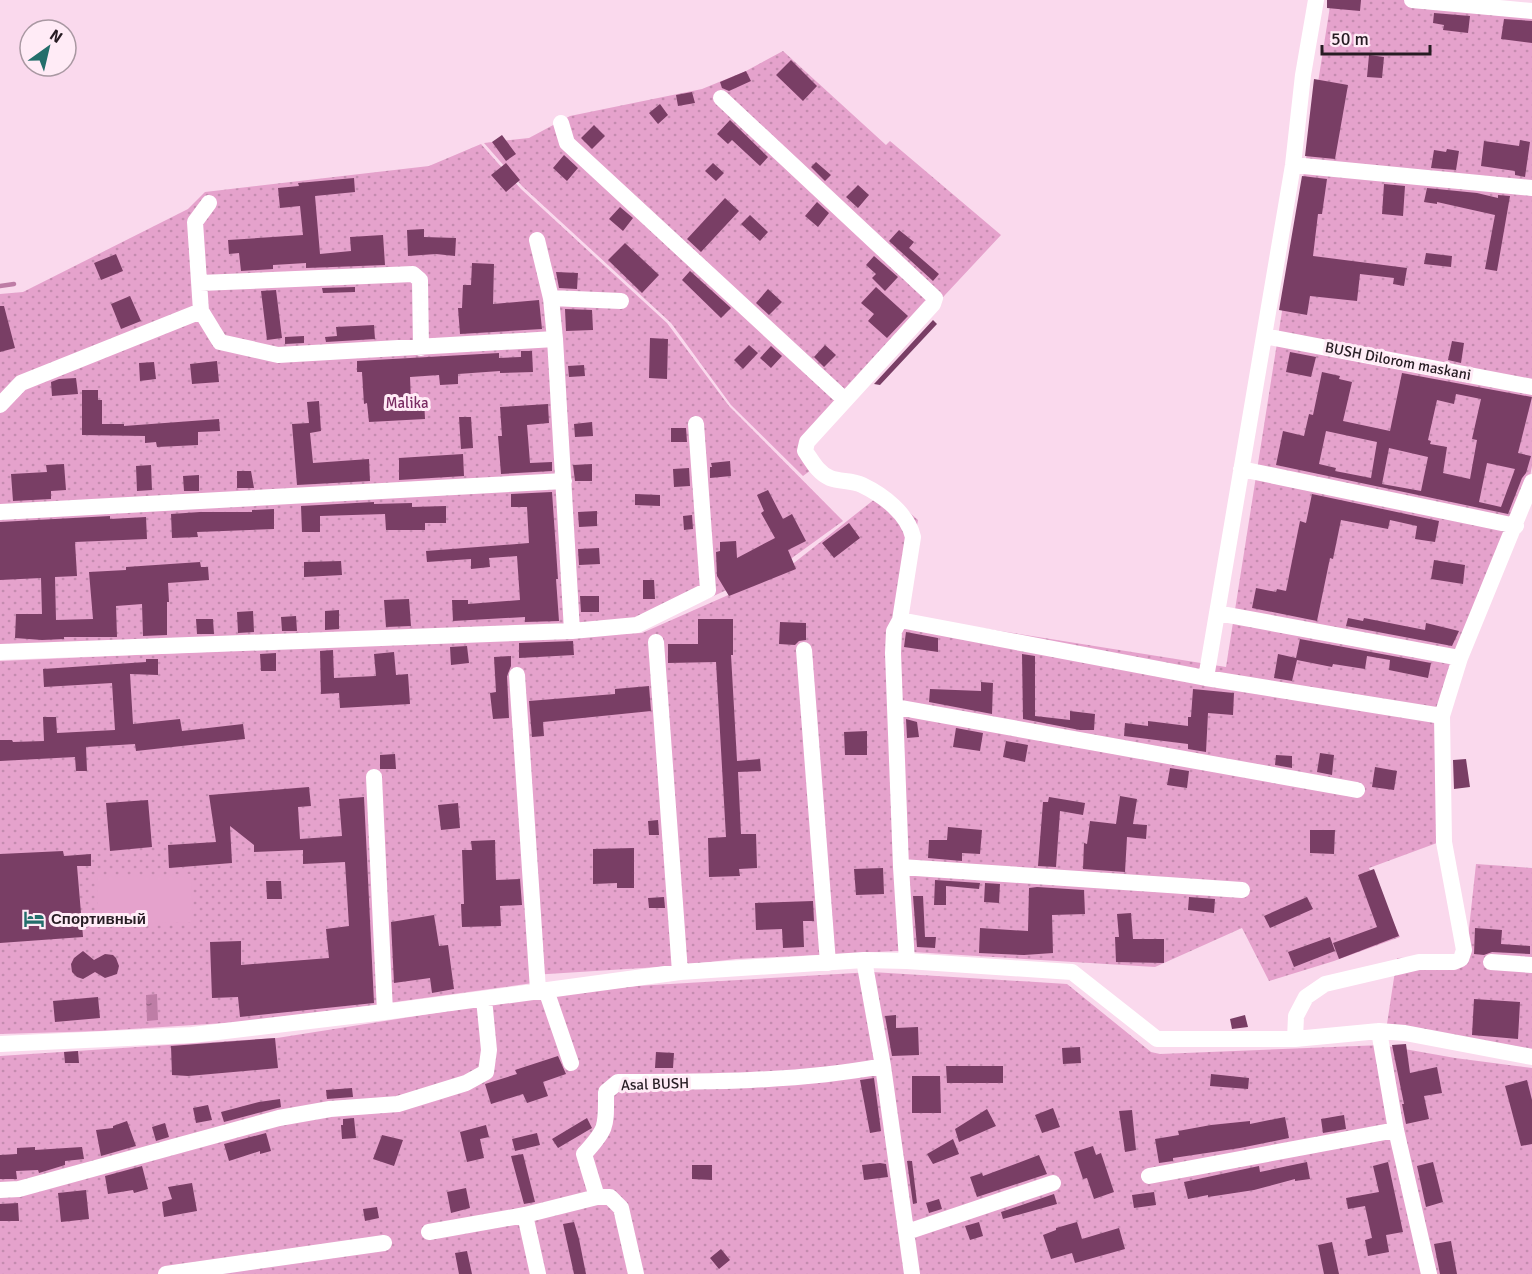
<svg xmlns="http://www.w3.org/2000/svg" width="1532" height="1274" font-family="Signika,sans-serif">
  <defs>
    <pattern id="grass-dots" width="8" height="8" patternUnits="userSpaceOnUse" patternTransform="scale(1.5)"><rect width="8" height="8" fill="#e5a2cc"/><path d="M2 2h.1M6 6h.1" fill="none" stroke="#c48baf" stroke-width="1.8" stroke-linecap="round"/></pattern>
    <pattern id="water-ripples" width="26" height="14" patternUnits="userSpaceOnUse" patternTransform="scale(1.5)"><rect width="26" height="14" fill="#be7da6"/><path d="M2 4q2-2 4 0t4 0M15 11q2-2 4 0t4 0" fill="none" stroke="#9a6687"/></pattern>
  </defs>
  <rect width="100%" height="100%" fill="#fad9ed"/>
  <path fill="url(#grass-dots)" d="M1331,0H1428L1532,18V466L1521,521L1444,709L1445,840L1369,868L1400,937L1334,961L1269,981L1242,928L1155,967L896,951L736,959L674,966L532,975L533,983L257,1021L100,1031L0,1034V661L642,633L785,570L885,491L918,520L900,615L1226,667Z
    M783,51L886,145L890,141L1001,235L803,447L815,467L803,476L731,405L671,323L522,186L484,143L529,138L570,116L702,89L746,71Z
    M481,144L521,189L667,323L729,406L843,521L785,563L642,629L0,647V294L23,292L188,209L205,192L429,166Z
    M1476,864L1532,868V1050L1387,1024L1397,958L1466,956Z
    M872,972L1067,984L1151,1052L1160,1054L1382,1045L1455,1058L1532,1068V1274H0V1056L277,1038L543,996L636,986Z"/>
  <path fill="#e5a2cc" d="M191,874L193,922L98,925L97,877Z"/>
  <path fill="url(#water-ripples)" d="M157,994L158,1020L147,1021L146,995Z"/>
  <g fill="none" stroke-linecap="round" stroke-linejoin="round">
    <path stroke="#be7da6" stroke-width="4.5" d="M0,286L14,284"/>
  </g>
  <path fill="#793e65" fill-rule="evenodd" d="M1327,0H1361L1360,11L1327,8Z
    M1434,13L1470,16L1468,33L1443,30L1444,25L1433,23Z
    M1504,19L1532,21V43L1501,39Z
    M1369,55L1384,57L1382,78L1367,77Z
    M791,60L817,86L803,101L776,75Z
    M746,71L751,81L729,91L722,88L720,82Z
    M1314,79L1348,85L1335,159L1305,156Z
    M692,92L695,103L678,106L676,95Z
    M660,104L668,115L658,124L649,113Z
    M730,120L768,157L760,166L732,140L728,144L717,134Z
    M594,125L605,136L592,149L581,138Z
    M502,135L516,154L506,161L492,142Z
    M1520,140L1530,142L1525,177L1515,175V171L1481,166L1484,141L1519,146Z
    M1447,149L1459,151L1456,170L1431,168L1434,150L1446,152Z
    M564,155L578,168L567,181L553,168Z
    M816,162L831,175L825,181L811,167Z
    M506,163L520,180L506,192L491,175Z
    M713,163L724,173L716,181L705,171Z
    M1302,176L1327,179L1322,214H1318L1313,256L1407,268L1404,286L1393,284L1394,278L1360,274L1357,301L1310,296L1307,315L1279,310Z
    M354,178L355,192L315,196L320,254L351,251L350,237L383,235L385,265L306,268V263L273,265V269L241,271L239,253L229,254L228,240L303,235L300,206L280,208L278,188L299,186L298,183Z
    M1384,184L1405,186L1403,216L1382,214Z
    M858,185L869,195L858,208L846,197Z
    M1427,188L1477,193L1498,198V195L1510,196L1497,271L1485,269L1495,215L1437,202V204L1424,202Z
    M725,198L739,211L701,252L687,239Z
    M817,202L829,213L818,227L805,216Z
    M620,207L633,218L623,231L609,219Z
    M750,215L768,232L760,241L741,224Z
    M424,229V237L456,238L455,256L436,254L408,256L407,230Z
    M899,230L914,242L909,248L939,274L933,281L889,241Z
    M625,243L659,275L642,293L608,260Z
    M1426,253L1452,256L1451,267L1424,264Z
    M116,254L123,271L101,280L94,263Z
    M874,256L898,277L885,291L872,278L876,274L866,265Z
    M472,263L494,264L493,304L539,300L542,329L460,334L458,308H462L463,285H471Z
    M690,271L731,308L721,318L682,280Z
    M556,272L578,273L577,289L559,288Z
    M355,287V292L323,293L322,288Z
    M876,287L908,316L887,338L868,321L874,314L861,303Z
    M768,289L782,302L769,315L756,303Z
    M276,290L282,338L267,340L261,291Z
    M130,296L141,321L121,329L111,304Z
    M0,306H4L15,348L0,352Z
    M565,309L592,310L593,330L566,331Z
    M933,320L937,324L880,385L874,384Z
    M374,325L375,339L326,342L325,337L337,336L336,327Z
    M304,336V343L285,344V337Z
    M650,338L668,339L667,379L649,378Z
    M1452,341L1464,343L1461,363L1448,360Z
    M749,345L758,353L743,369L734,360Z
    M825,345L836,355L824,367L814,357Z
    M771,346L782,356L771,368L760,358Z
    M521,351H532L533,372L500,373V371L458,374V384L440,385L439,375L410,377L411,402L424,401L425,419L369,422L367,403L364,404L362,372H357V361L499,353V358L521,357Z
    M1290,352L1316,357L1311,377L1286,372Z
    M217,361L219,382L192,384L190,364Z
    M154,362L156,379L140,381L139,363Z
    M584,365L585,376L569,377L568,366Z
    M1322,372L1340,376L1339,379L1352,382L1343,421L1390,431L1402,373L1532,397L1518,453L1531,456L1526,473L1522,478L1508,514L1276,465L1283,431L1304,436L1309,414L1313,415ZM1456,394L1481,399L1472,439L1477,440L1470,479L1443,473L1447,447L1430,444L1431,441L1428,440L1437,400L1454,404ZM1326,431L1377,442L1371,478L1335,471L1336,468L1319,464ZM1389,448L1428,457L1421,491L1382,484ZM1487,463L1515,469L1501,507L1479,502Z
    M76,378L78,394L52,396L51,382L59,379Z
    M82,390H98V400H102V424H124V426L219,419L220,431L198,432V445L157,447L156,442L145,443V436L82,435Z
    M319,401L321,431L310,433L313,463L369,459L370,481L297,485L292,424L309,423L307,402Z
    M548,404L549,423L527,425L530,463L552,462V471L501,474L498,436H502L500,407Z
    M459,417H471L473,448L461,449Z
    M592,422L593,436L575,437L574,424Z
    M671,428H686L687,442H671Z
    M463,454L464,476L399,480V458Z
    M730,461L731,476L710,478V467H712L711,463Z
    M64,464L66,490L51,491V499L13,501L11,474L47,472L46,465Z
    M592,464V481H575L573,465Z
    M151,465L152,490L137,491L136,466Z
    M689,468L690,486L674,487L673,469Z
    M237,471H251L254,488H237Z
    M199,475V491H184L183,476Z
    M768,490L783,519L792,514L806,541L788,550L796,569L729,596L717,576L716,552L720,551V542L736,541L737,558L775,538L761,513L764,511L757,495Z
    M552,492L558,579H556L559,621L525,622V617L453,621L452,600H468V604L520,600L517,556L489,558L490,567L471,569V559L427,562L426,551L529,543L527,507H511V494Z
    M635,494L660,495V506L635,505Z
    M1312,494L1439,521L1435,542L1415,539L1417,526L1390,520L1388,529L1341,520L1333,559L1330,558L1317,621L1252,608L1256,588L1276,592L1277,589L1286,591L1300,521L1306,523Z
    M374,502V504L412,503V507L446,506V523H425V530H386L385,514L320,516V532H302L301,506Z
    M274,509V529L197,532L198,537L172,538L171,514L200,512H252V510Z
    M597,511V526L579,527L578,512Z
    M692,515L693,529L684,530L683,516Z
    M110,516V519L146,517L147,539L75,542L77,576L55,577L56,620L93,619L89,572L126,570V567L200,562L201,567H208L209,580L168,583L169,602H167V635L143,636L142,604L116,606L117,637H64V639L42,640L15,638L16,614H42L41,578L0,580V522Z
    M849,523L860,538L834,558L822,543Z
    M599,548L600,564L579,565L578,549Z
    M1434,560L1465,565L1463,584L1431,579Z
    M341,561L342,575L304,577V562Z
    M643,580H654L655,599H643Z
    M580,596H599V612H581Z
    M409,599L411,626L386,627L384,600Z
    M339,610V629L325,630V611Z
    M253,611L254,632L238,633L237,612Z
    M296,616L297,631H282L281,617Z
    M1348,618L1363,621L1364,618L1425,630L1426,623L1459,631L1452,646L1346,626Z
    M196,619H213L214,634H197Z
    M698,619H733V655H731L737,761L760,759L761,771L738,772L741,834H756L757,868L739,869L740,876L709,877L708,838L726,837L716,662L668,663V644H698Z
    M780,622L806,623V640L799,641L795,645L779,644Z
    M906,632L938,638V652L904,647Z
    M1300,639L1431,663L1428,678L1389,670L1390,660L1367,656L1365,669L1333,664L1332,667L1297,660L1292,681L1274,678L1278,654L1296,658Z
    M573,641L574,655L519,658V643Z
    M467,646L469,663L451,665L450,647Z
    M333,650L334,678L376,676L374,654L394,652L396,675L408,674L410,704L340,708L339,693L321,694L320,651Z
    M276,653V671H261L260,654Z
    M1022,654L1035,656V716L1070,720V711L1095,714L1094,730H1080L1023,719Z
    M511,656V666L507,676L509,718L493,719L490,693L496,692L494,657Z
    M146,659H158V675L130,674L133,724L180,719L182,731L243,724L245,739L136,751L135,744L86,747L87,771H76L75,757L0,761V740H12L13,742L44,741L43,717H56L57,733L115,730L112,683L44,687L43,669L146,662Z
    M981,682L993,683L992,714L929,702L930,689L981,691Z
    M649,686L651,711L543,722L544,736L532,737L529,701L615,694V689Z
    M1193,689L1234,693L1233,715L1208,713L1206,752L1188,749V744L1124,736L1125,723L1148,726V721L1188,726V717H1191Z
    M906,719L917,722L919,737L907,738Z
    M956,728L983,733L980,751L953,747Z
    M867,731V755H845L844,732Z
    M1006,741L1028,745L1025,762L1003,757Z
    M1320,753L1334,755L1332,775L1317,772Z
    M395,754L396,769H380V755Z
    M1276,755L1292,756V768L1275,765Z
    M1466,759L1470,787L1454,789L1453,760Z
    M1375,767L1397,771L1394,790L1372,787Z
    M1170,768L1189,771L1187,788L1167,785Z
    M309,787L311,806L298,807L300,839L342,836L339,799L364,797L374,1003L240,1017L238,997L212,998L210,942L241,941V965L329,958L326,929L349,926L345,862L303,864V850L254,852V845L230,826L232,863L169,868L168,845L216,842L209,795Z
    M1120,796L1137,799L1133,824L1147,825L1146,839L1127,837L1125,872L1083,869L1084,843L1087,844L1090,821L1116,824Z
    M1049,797L1085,803L1083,815L1060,811L1056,867L1038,866L1043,802H1048Z
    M148,800L152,847L110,851L106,803Z
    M458,803L460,828L441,830L438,805Z
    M658,820L659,835H649L648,821Z
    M948,827L982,830L980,854L962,853V861L928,858L929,840H947Z
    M1310,830H1335L1334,854L1310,853Z
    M495,840L496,880L520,879L522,905L500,906L501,926L462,927L461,904H464L462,850H472L471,841Z
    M634,848V888H617V883L593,884V849Z
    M63,851L64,856L91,854V866H77L83,937L0,943V854Z
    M883,868L884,894L856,895L854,869Z
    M1374,869L1399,936L1339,959L1333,943L1377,927L1358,875Z
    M935,880L980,883L979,889L946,886V905H934Z
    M266,881H281L282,899H267Z
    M985,883L1000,884L999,903L984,902Z
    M1037,887L1084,890L1085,914L1052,915L1053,953L1024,955L979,953L980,928L1028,931L1029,888Z
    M913,896H923L925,937H936L935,948L917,947Z
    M664,897L665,908H649L648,898Z
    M1189,897L1215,899L1214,913L1188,910Z
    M1307,897L1313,909L1270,928L1264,916Z
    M813,901L814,921H803L804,947L783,948L782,929L756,930L755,903Z
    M1131,913L1133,939H1164V963L1116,962L1115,937H1119L1117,914Z
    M434,915L439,946L448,945L454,989L432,993L430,978L394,983L391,922Z
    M1475,928L1502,930L1501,944L1530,946V954L1492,952L1484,955L1474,954Z
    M1330,937L1335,951L1294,967L1288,952Z
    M83,951L94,960L105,954L113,955L116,958L119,966L117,974L105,978L95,972L83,979L77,977L72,972L71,964L74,958Z
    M98,997L100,1018L55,1022L53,1001Z
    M1474,999L1520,1002L1518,1039L1472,1035Z
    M896,1015V1028L918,1027L919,1055L892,1056L885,1016Z
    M1245,1015L1248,1027L1232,1029L1230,1019Z
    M275,1038L278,1068L188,1076L172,1075L171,1046Z
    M1406,1044L1410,1073L1437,1067L1442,1093L1424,1096L1429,1119L1406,1124L1402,1104H1404L1392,1045Z
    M1080,1047L1081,1063L1063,1064L1062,1048Z
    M78,1051L79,1063H65L64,1052Z
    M656,1052L674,1053L673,1068H655Z
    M558,1056L566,1074L543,1082L548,1096L527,1103L523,1094L491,1104L485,1084L517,1074L515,1070Z
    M946,1066H1003V1083H947Z
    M1211,1074L1249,1078L1248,1089L1210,1086Z
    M912,1076H940L941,1113H912Z
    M874,1078L881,1131L870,1133L860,1080Z
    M1527,1080L1532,1100V1144L1521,1146L1505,1086Z
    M352,1088L353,1097L327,1099L326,1090Z
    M280,1099L281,1107L224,1122L221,1112L259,1102Z
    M208,1105L212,1120L196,1123L193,1108Z
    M1053,1108L1060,1127L1042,1133L1035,1115Z
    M987,1109L996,1126L959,1142L955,1129Z
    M1132,1110L1136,1150L1125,1152L1119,1111Z
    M1344,1115L1346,1129L1323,1133L1321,1119Z
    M1285,1117L1289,1138L1240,1148L1173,1158V1161L1159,1163L1155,1139L1179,1135L1178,1131L1211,1125L1250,1121V1124Z
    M354,1118L356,1138L342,1139L341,1125H343V1119Z
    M587,1118L592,1128L558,1148L552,1139Z
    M127,1121L136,1146L101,1156L96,1130L113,1128V1126Z
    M165,1123L169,1137L156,1141L152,1127Z
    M486,1125L489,1137L480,1139L484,1158L467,1162L460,1132Z
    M266,1133L271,1151L260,1154V1151L229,1161L224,1144Z
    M537,1133L540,1145L515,1151L512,1139Z
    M382,1135L403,1140L394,1166L373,1159Z
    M953,1139L959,1154L933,1164L927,1154Z
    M1093,1146L1096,1155L1101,1153L1114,1192L1094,1199L1087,1178L1083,1179L1074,1152Z
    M35,1147V1150L82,1147L84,1159L65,1161V1165L39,1173L38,1170L16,1171L17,1179H0V1155L17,1154V1148Z
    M523,1154L535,1202L524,1204L511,1156Z
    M1039,1155L1047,1174L977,1197L970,1177L982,1173L983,1176Z
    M907,1161H912L917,1203L913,1204Z
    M1307,1162L1310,1179L1295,1181V1179L1254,1190L1208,1197V1195L1188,1199L1184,1182L1259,1166L1260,1172Z
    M1388,1162L1403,1232L1386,1235L1389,1252L1368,1256L1365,1240L1372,1238L1365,1206L1348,1209L1346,1198L1379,1192L1373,1166Z
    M1433,1162L1443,1202L1426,1207L1417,1166Z
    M880,1163L886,1164L888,1177L864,1180L862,1165Z
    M692,1165H712V1180L692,1179Z
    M142,1166L148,1189L134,1193L133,1190L108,1194L105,1176Z
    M192,1183L197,1211L164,1217L162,1202L172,1199L168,1187Z
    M466,1188L470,1208L451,1213L447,1192Z
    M86,1190L89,1219L61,1222L58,1193Z
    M1154,1192L1156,1205L1134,1208L1132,1195Z
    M1054,1194L1057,1204L1003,1219L1001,1212Z
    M939,1199L942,1209L929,1213L926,1203Z
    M18,1203L19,1221H0V1204Z
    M377,1207L379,1218L365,1221L363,1209Z
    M574,1222L579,1239L586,1274H574L563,1224Z
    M979,1222L983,1236L970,1240L965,1226Z
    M1077,1222L1082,1239L1119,1228L1125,1249L1075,1263L1072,1253L1051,1259L1043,1235L1056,1230V1228Z
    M1451,1241L1457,1274H1440L1434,1244Z
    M1332,1242L1339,1274H1324L1318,1245Z
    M721,1249L730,1260L719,1269L710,1258Z
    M467,1251L472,1274H459L455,1253Z"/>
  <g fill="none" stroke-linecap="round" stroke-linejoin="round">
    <path stroke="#fff" stroke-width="16" d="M1412,0L1532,11
      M721,98L935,298L933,304L807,442L805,451C812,461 818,473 830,478C840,482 852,480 862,485C883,495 908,514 913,537L900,620L894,631L893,653L901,867L907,961
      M561,123L567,143L845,400
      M1293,165L1532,188
      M209,203L195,222L201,311L220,342L278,355L555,339
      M537,240L551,298L555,339L572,631
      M200,283L413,274L420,280L421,348
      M551,298L621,301
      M1264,336L1532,387
      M0,405L21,383L201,311
      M1241,469L1516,526
      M0,512L564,481
      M1217,613L1460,658
      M900,620L1206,678L1442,716
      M656,642L680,972
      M804,650L828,963
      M0,652L572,631L637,625L708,590L696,424
      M517,675L538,990
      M1206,678L1293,165L1303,75L1316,0
      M896,707L1357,790
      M374,777L385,1012
      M901,867L1242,890
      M864,960L883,1066L912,1274
      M1491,962L1532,965
      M546,990L571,1063
      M1379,1031L1396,1130L1429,1274
      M1295,1039L1296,1016L1306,997L1325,984L1419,962H1454L1461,959L1464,950L1444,842L1442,716L1460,658L1532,482
      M0,1044L192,1035L385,1012L680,972L864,960L907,961L1072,972L1157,1039H1295L1379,1031L1405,1033L1532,1057
      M1149,1176L1396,1130
      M0,1190L19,1189L279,1118L330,1109L398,1104L466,1083L486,1072L489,1050L484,999
      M597,1197H610L621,1208L636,1274
      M429,1232L525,1215
      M907,1232L1053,1183
      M166,1274L384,1243
      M538,1274L525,1215L597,1197L584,1154C608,1128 606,1126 606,1092L618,1082C706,1082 796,1082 883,1066"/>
  </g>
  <defs>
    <g id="hotel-bare" transform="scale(1.62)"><path d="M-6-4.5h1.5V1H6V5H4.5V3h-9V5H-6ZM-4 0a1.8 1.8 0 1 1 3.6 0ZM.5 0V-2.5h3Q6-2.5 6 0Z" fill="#236e6b" stroke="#ffebf6" stroke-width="2.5" paint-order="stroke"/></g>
  </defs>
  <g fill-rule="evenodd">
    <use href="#hotel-bare" x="34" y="919"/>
  </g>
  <g text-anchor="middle" stroke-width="6" stroke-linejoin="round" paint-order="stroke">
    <g font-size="15" fill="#271c23" stroke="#ffebf6">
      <text transform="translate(1398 361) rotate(11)" y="5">BUSH Dilorom maskani</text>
      <text transform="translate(655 1084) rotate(-2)" y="5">Asal BUSH</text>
    </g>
    <g font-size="15" fill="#7a2c62" stroke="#ffebf6">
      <text x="407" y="408">Malika</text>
    </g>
    <g font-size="15" font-weight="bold" fill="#271c23" stroke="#ffebf6" text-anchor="start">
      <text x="51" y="924">Спортивный</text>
    </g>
  </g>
  <g transform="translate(48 48) rotate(34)"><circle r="28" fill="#ffebf6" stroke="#a998a2" stroke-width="1.5"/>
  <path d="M0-4.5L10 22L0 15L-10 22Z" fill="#236e6b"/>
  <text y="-9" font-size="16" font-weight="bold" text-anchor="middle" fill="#271c23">N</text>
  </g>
  <path d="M1322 45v9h108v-9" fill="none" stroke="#271c23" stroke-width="3"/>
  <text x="1331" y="45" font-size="18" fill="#271c23" stroke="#ffebf6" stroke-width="4.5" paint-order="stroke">50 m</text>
</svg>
